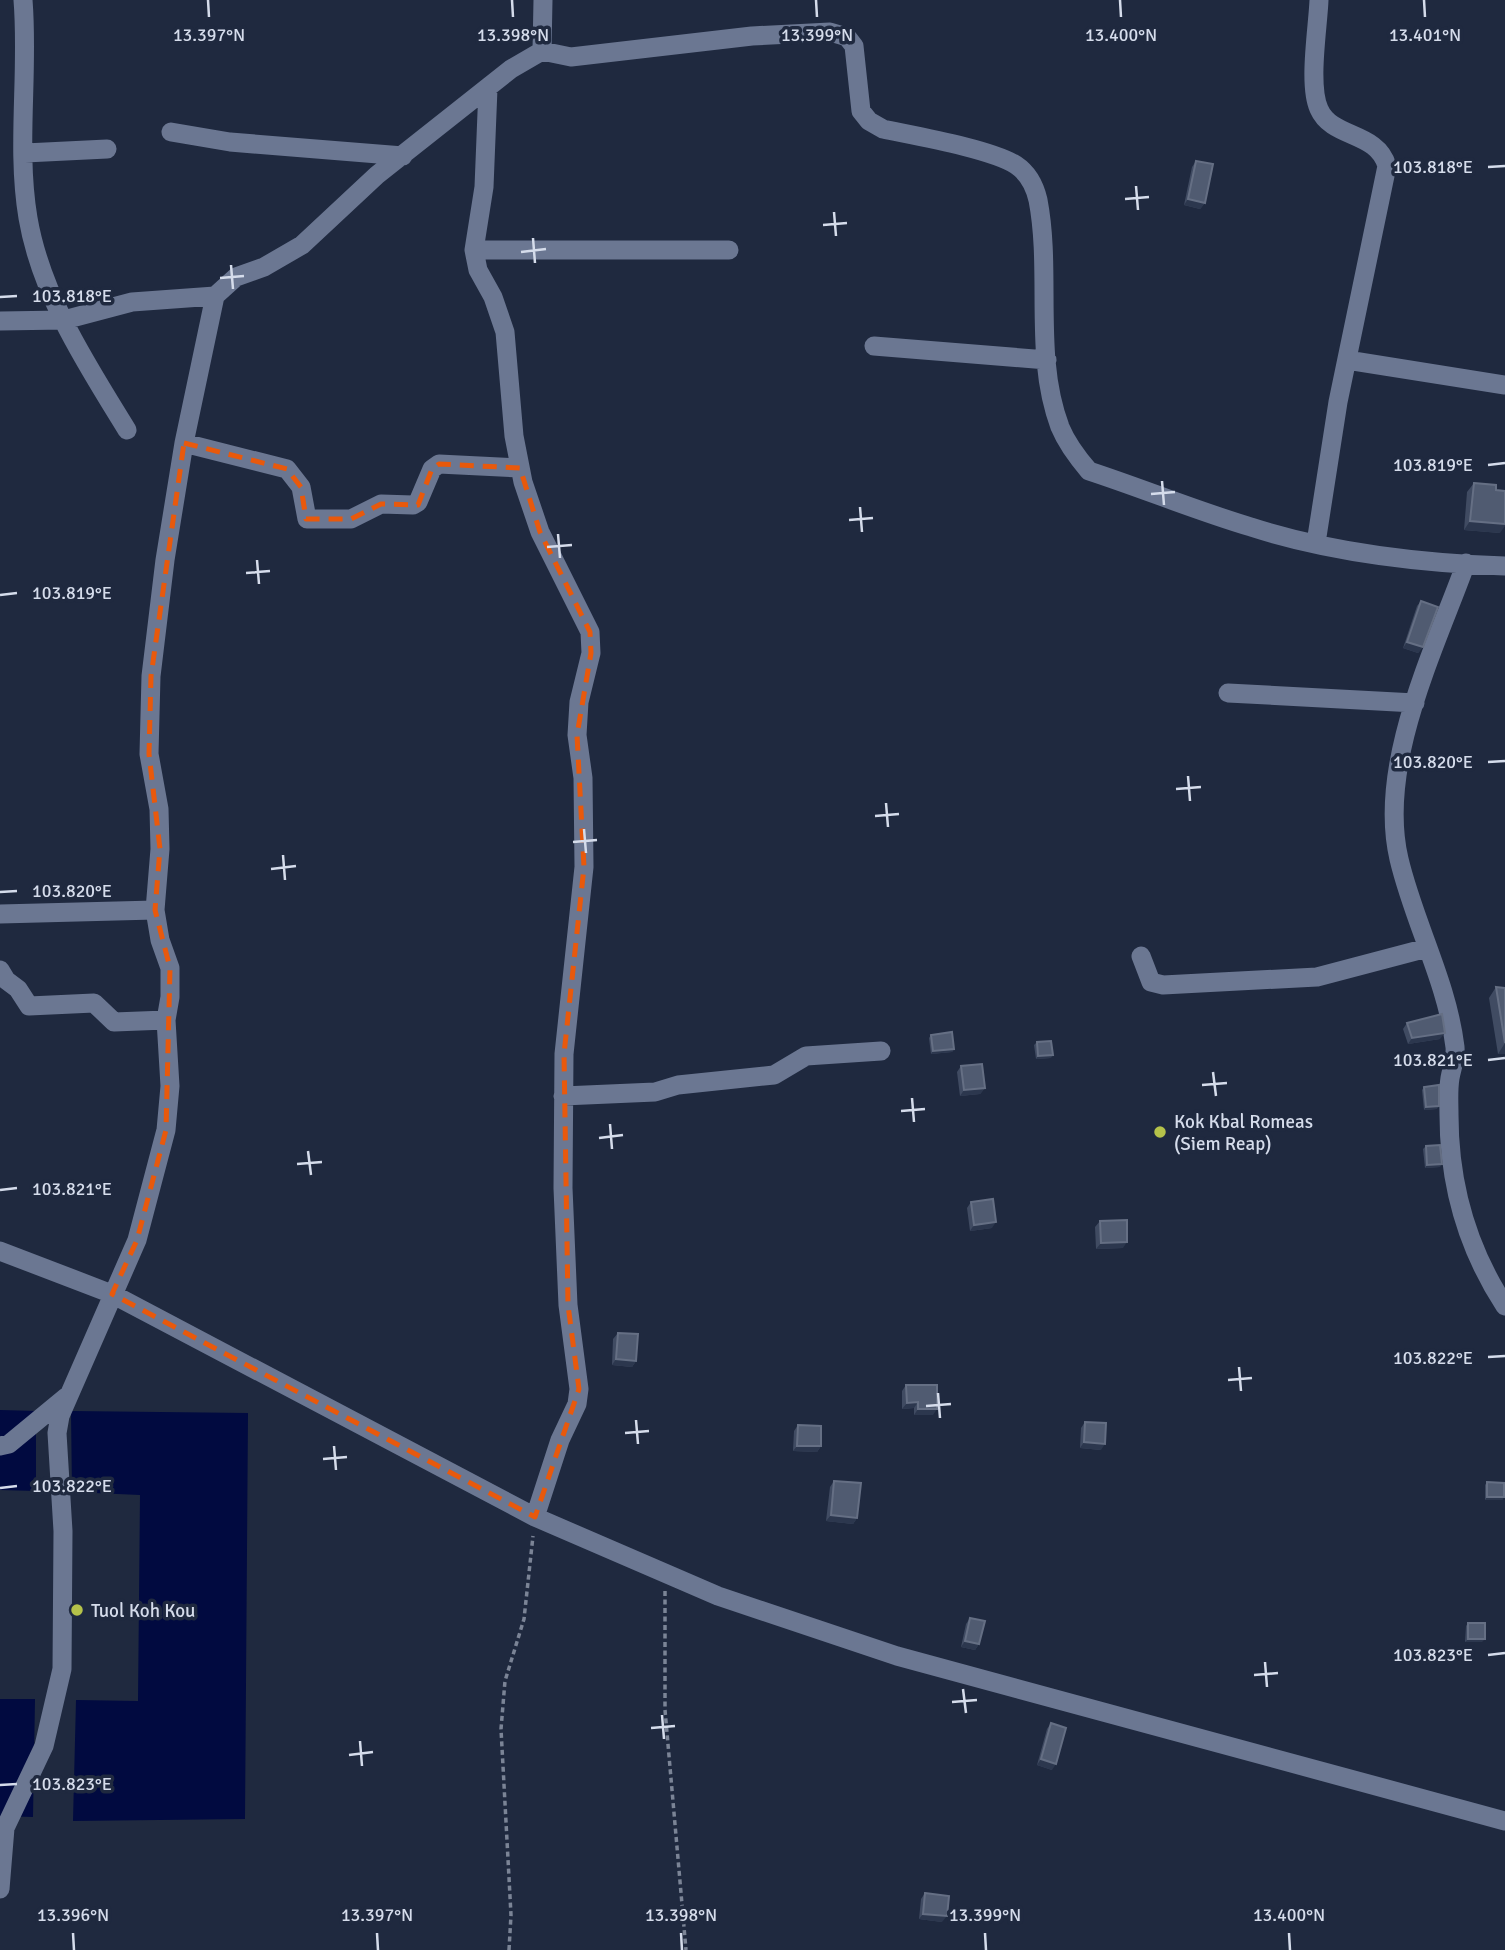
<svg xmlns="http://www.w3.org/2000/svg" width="1505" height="1950" font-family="Signika,sans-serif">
  <rect width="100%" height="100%" fill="#1f293f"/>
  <path fill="#010a40" d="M0,1410L36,1411V1491L0,1490Z
    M71,1411L248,1413L245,1819L73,1821L76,1700L138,1701L140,1495L72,1492Z
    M0,1699H35L33,1817L0,1816Z"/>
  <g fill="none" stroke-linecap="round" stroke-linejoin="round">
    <path stroke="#7b8496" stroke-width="3.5" stroke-dasharray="5 3.5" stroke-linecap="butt" d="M665,1591V1710L686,1950
      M509,1950L511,1915L501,1729L505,1681L524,1619L533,1536"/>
    <path stroke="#6b7792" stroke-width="19" d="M23,0C29,72 16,147 28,218C41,295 87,365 127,430
      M542,51L543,0
      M488,88L484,187L474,250L478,270L493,297L505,332L514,436L523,482L540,532L590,632L591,653L579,702L577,735L583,778L584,867L564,1054L563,1188L568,1305L579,1389L577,1404L560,1440L535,1517
      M171,132L230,142L403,156
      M25,153L107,149
      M474,250H729
      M0,321L64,320L132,302L215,296
      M874,346L1047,360
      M1347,360L1505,385
      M184,443L287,469L301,487L307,519H351L381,504L413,505L418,502L432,469L439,464L520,468
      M1316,543L1338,402L1387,166C1377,131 1332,139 1319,109C1308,85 1318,27 1319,0
      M1466,563C1434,651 1377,765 1399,859C1414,923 1447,981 1455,1047C1456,1058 1452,1067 1450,1078C1448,1090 1449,1103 1449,1115C1449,1185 1467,1248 1505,1306
      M1228,693L1415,703
      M0,914L155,910
      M1141,956L1151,982L1163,985L1317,977L1427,948
      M0,970L6,980L18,989L29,1006L94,1003L114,1022L166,1020
      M563,1096L655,1092L678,1085L774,1075L806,1056L881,1051
      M0,1251L112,1294L535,1517L718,1596L897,1656L1505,1821
      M0,1446L9,1444L66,1397
      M0,1889L5,1828L44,1746L62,1669L63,1531L57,1433L60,1416L137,1240L166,1130L170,1086L166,1020L170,997V968L160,940L155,910L160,849L159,809L149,754L151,676L165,560L184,443L215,296L236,277L264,267L302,245L377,175L511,69L542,51L571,57L752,36L830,32L847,37L854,46L861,111L869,121L883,129C916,136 991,149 1016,165C1028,173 1035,187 1038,200C1052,273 1033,356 1060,427C1067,444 1077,457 1089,471C1144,489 1197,511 1251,527C1332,553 1421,563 1505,566"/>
  </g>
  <path fill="#404b62" d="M1196,161L1205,203L1200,209L1184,205L1192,167Z
    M1474,483L1496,490L1500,533L1464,530L1467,492Z
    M1421,601L1423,647L1418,653L1403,648L1417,606Z
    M1496,987L1505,988V1054H1498L1489,998Z
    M1407,1023L1440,1039L1408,1044L1403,1029Z
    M931,1035L954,1049L952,1052L931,1054L929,1038Z
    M1037,1042L1051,1058L1036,1059L1034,1045Z
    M961,1066L985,1088L980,1094L960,1096L957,1072Z
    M1424,1087L1437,1109L1424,1110L1422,1090Z
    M1426,1146L1440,1167L1425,1168L1423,1149Z
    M971,1202L992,1228L970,1231L967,1208Z
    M1100,1221L1123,1248L1096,1249L1095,1227Z
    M618,1333L636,1361L632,1367L612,1365L613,1339Z
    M906,1385L933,1415H914V1408L902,1409V1391Z
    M1085,1422L1101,1450L1080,1448L1081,1428Z
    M798,1425L821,1446L817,1452L793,1451L794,1431Z
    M834,1481L857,1518L853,1524L826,1521L830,1487Z
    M1487,1482L1504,1497L1502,1500H1485V1485Z
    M970,1618L979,1644L975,1650L961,1647L966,1624Z
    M1468,1623L1482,1642H1465L1466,1626Z
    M1051,1723L1052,1770L1037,1765L1047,1729Z
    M925,1893L942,1922L919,1919L921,1899Z"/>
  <path fill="#2c374e" d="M1188,199L1205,203L1200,209L1184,205Z
    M1470,521L1505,524V526L1500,533L1464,530Z
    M1407,642L1423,647L1418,653L1403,648Z
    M1445,1033L1440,1039L1408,1044L1412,1038Z
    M1505,1043V1054H1498Z
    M954,1049L952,1052L931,1054L933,1051Z
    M1053,1055L1051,1058L1036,1059L1038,1056Z
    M985,1088L980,1094L960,1096L964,1090Z
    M1439,1106L1437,1109L1424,1110L1426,1107Z
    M1442,1164L1440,1167L1425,1168L1427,1165Z
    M996,1222L992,1228L970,1231L974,1225Z
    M1127,1242L1123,1248L1096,1249L1101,1243Z
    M616,1359L636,1361L632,1367L612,1365Z
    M918,1402L914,1408L902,1409L907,1403Z
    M918,1409H937L933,1415H914Z
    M1084,1442L1105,1444L1101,1450L1080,1448Z
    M797,1446H821L817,1452L793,1451Z
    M1487,1497H1504L1502,1500H1485Z
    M831,1515L857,1518L853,1524L826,1521Z
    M1468,1639H1485L1482,1642H1465Z
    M965,1641L979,1644L975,1650L961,1647Z
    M1041,1759L1056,1764L1052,1770L1037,1765Z
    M923,1914L947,1916L942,1922L919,1919Z"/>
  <path fill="#505b71" stroke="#656f84" stroke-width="2" d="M1196,161L1213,164L1205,203L1188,199Z
    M1474,483L1496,485V490L1505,491V524L1470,521Z
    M1421,601L1438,607L1423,647L1407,642Z
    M1496,987L1505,988V1043Z
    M1442,1014L1445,1033L1412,1038L1407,1023Z
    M952,1032L954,1049L933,1051L931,1035Z
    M1051,1041L1053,1055L1038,1056L1037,1042Z
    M982,1064L985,1088L964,1090L961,1066Z
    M1439,1085V1106L1426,1107L1424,1087Z
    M1440,1145L1442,1164L1427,1165L1426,1146Z
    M993,1199L996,1222L974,1225L971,1202Z
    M1127,1220V1242L1101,1243L1100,1221Z
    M618,1333L638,1334L636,1361L616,1359Z
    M906,1385H937V1409H918V1402L907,1403Z
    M1085,1422L1106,1423L1105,1444L1084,1442Z
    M798,1425L821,1426V1446H797Z
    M834,1481L861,1483L857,1518L831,1515Z
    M1487,1482L1504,1483V1497H1487Z
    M970,1618L985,1621L979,1644L965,1641Z
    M1468,1623H1485V1639H1468Z
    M1051,1723L1066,1728L1056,1764L1041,1759Z
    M925,1893L949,1896L947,1916L923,1914Z"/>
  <path fill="none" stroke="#e8590c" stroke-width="5" stroke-dasharray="14 9" stroke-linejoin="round" d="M184,443L287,469L301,487L306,519H351L381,504L418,505L432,469L439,464L520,468L540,532L590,632L591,653L577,735L584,867L564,1054L568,1305L579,1389L535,1517L112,1294L137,1240L166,1130L170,968L155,910L160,849L149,754L151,676Z"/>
  <path fill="none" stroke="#d5dceb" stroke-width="2.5" d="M208,0L209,17M512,0L513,17M816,0L817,17M1120,0L1121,17M1424,0L1425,17M1488,167L1505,166M1136,186L1138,210M1125,199L1149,197M834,212L836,236M823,225L847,223M533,238L535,263M521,252L546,249M231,265L233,289M220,278L244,276M0,297L17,296M1488,465L1505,463M1162,481L1164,505M1151,494L1175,492M860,507L862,532M849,520L873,518M558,534L560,558M547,547L572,545M257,560L259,584M246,573L270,571M0,595L17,593M1488,762L1505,761M1188,776L1190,801M1176,789L1201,787M886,803L888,827M875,816L899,814M584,829L586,853M573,842L597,840M283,855L285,880M271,869L296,866M0,892L17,891M1488,1060L1505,1058M1213,1072L1216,1096M1202,1085L1227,1083M912,1098L914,1122M901,1111L925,1109M610,1124L612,1149M599,1138L623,1135M308,1151L311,1175M297,1164L322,1162M0,1190L17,1188M1488,1357L1505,1356M1239,1367L1241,1391M1228,1380L1252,1378M938,1393L940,1418M926,1406L951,1404M636,1420L638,1444M625,1433L649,1431M334,1446L336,1470M323,1459L347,1457M0,1488L17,1486M1488,1655L1505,1653M1265,1662L1267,1687M1254,1675L1278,1673M963,1689L966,1713M952,1702L977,1700M662,1715L664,1739M651,1728L675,1726M360,1741L362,1766M349,1755L373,1752M0,1785L17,1784M73,1933L74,1950M377,1933L378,1950M681,1933L682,1950M985,1933L986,1950M1289,1933L1290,1950"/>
  <g fill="#b5c24a" stroke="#1f293f" stroke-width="2.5">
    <circle cx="1160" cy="1132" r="7"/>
    <circle cx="77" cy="1610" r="7"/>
  </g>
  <g text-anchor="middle" stroke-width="7" stroke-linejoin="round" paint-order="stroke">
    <g font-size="19" fill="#d5dceb" stroke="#1f293f" text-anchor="start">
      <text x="1174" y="1128">Kok Kbal Romeas<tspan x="1174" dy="22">(Siem Reap)</tspan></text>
      <text x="91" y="1617">Tuol Koh Kou</text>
    </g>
  </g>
  <g font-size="18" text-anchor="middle" fill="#d5dceb" stroke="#1f293f" stroke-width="7" stroke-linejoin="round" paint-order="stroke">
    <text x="209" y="41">13.397°N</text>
    <text x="513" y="41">13.398°N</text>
    <text x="817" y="41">13.399°N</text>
    <text x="1121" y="41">13.400°N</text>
    <text x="1425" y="41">13.401°N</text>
    <text x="1433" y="173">103.818°E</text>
    <text x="72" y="302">103.818°E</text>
    <text x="1433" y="471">103.819°E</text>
    <text x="72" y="599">103.819°E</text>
    <text x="1433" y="768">103.820°E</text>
    <text x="72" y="897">103.820°E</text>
    <text x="1433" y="1066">103.821°E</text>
    <text x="72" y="1195">103.821°E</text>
    <text x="1433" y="1364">103.822°E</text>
    <text x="72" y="1492">103.822°E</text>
    <text x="1433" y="1661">103.823°E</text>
    <text x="72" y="1790">103.823°E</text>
    <text x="73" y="1921">13.396°N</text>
    <text x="377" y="1921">13.397°N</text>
    <text x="681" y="1921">13.398°N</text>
    <text x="985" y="1921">13.399°N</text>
    <text x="1289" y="1921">13.400°N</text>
  </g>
</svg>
